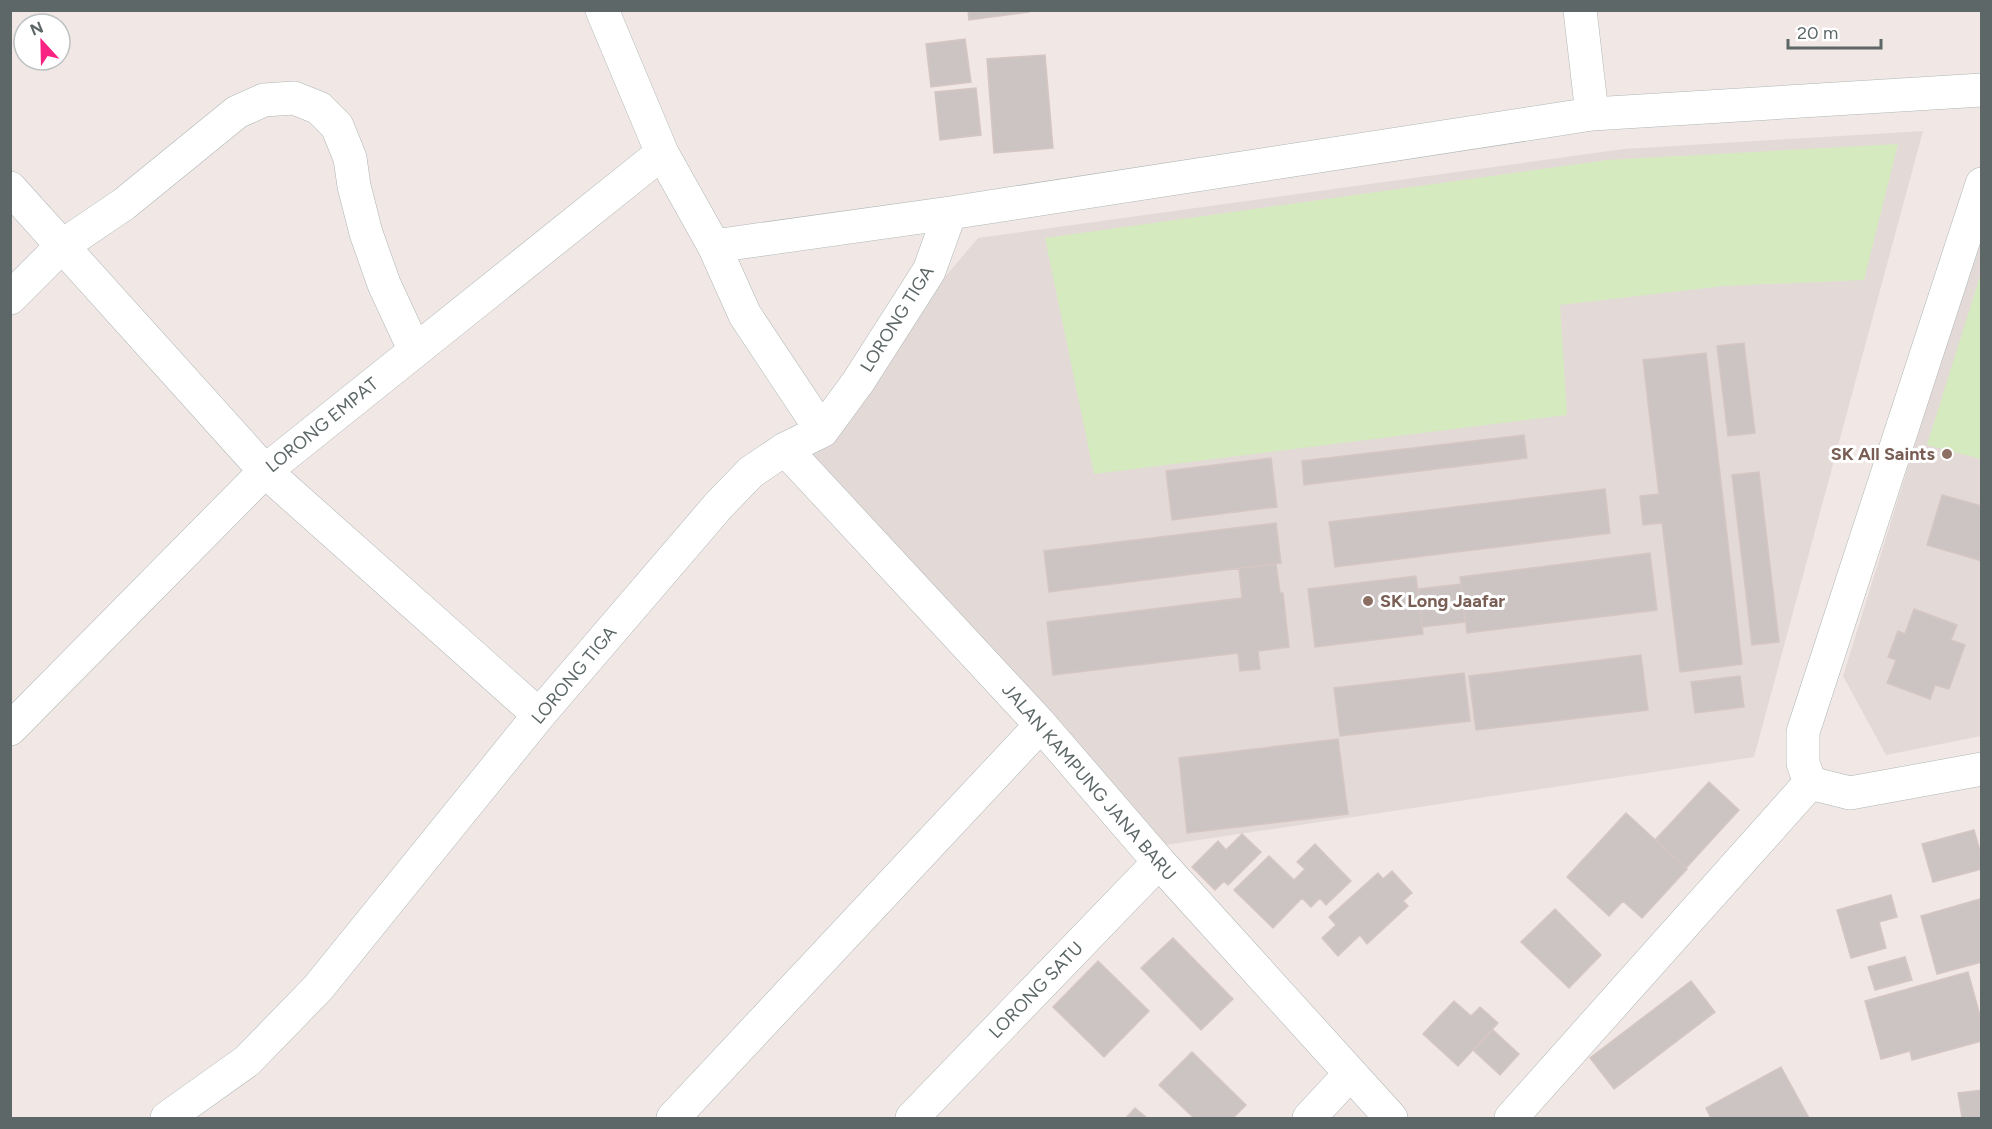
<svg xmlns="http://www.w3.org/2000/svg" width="1992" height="1129" font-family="Figtree,sans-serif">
  <rect width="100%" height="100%" fill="#f1e8e5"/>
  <path fill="#e3d9d6" d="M1923,131L1754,757L1159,846L802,446L978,238L1624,149Z
    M1981,232V736L1886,755L1843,676Z"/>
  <path fill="#d6eac0" d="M1898,144L1864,280L1724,286L1560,305L1567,415L1094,474L1045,238L1607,160Z
    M1981,273V459L1927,445Z"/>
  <path fill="#ccc4c2" stroke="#d6c6c3" stroke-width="1.5" d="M968,10H1028L1029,12L969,20Z
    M965,39L971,82L931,87L926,44Z
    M1045,55L1053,148L994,153L987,59Z
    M976,88L981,135L940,140L935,92Z
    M1744,343L1755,433L1728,436L1717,346Z
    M1706,353L1742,664L1680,672L1662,523L1643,525L1640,496L1659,494L1643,360Z
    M1524,435L1527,458L1304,485L1302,461Z
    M1271,458L1277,507L1172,520L1166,471Z
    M1759,472L1779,642L1752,645L1732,475Z
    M1605,489L1610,533L1335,567L1329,522Z
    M1942,495L1982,506V561L1927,545Z
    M1276,523L1281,563L1049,592L1044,551Z
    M1650,553L1657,610L1467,633L1460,577Z
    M1276,564L1280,593H1283L1289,647L1258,651L1260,669L1240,671L1238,653L1053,675L1047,622L1242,598L1239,568Z
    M1416,576L1423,634L1315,647L1308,589Z
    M1461,584L1465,622L1422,627L1418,589Z
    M1914,609L1957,625L1951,640L1965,645L1949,689L1935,685L1930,699L1887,683L1896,660L1888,657L1898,631L1905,634Z
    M1641,655L1648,710L1476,730L1469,676Z
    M1464,673L1470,721L1340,736L1334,688Z
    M1740,676L1744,707L1695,713L1691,682Z
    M1338,739L1348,814L1187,833L1179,758Z
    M1709,782L1739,810L1686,868L1655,840Z
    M1626,813L1687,869L1642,918L1623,901L1609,916L1567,877Z
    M1974,830L1982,858V869L1933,882L1922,844Z
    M1242,834L1261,852L1228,885L1224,881L1215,890L1192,867L1218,841L1226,850Z
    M1315,844L1351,881L1326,905L1320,898L1311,907L1302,898L1273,928L1234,890L1269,856L1294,880L1305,869L1297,862Z
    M1392,871L1412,893L1403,901L1408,906L1367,944L1360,935L1338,956L1322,938L1336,925L1329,917L1378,873L1383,879Z
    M1891,895L1897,917L1879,922L1886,948L1851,958L1837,910Z
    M1980,899L1982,962L1937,974L1921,916Z
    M1555,909L1601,955L1569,988L1521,942Z
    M1173,938L1233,999L1201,1030L1141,968Z
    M1905,957L1912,980L1875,990L1868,967Z
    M1098,961L1149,1011L1104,1057L1053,1007Z
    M1968,972L1982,1023V1041L1912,1060L1910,1051L1881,1059L1865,1001Z
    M1691,981L1715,1012L1614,1089L1590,1058Z
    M1454,1001L1471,1016L1480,1007L1498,1023L1458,1066L1423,1034Z
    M1493,1030L1519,1054L1500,1075L1473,1050Z
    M1192,1052L1246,1105L1233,1118H1194L1159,1085Z
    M1781,1067L1809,1118H1711L1706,1108Z
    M1982,1090V1118H1962L1958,1093Z
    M1135,1108L1147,1118H1126Z"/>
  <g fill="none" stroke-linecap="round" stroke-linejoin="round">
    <g stroke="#aeb6b6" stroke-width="34">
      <path id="street" d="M602,10L662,153L714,246L745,315L822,431
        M1580,10L1592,114
        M1982,184L1803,732V763L1810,783L1850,793L1982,769
        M10,188L265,471L539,715
        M714,246L950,213L1592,114L1982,90
        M10,298L62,246L124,204L237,112L264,100L294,98L319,108L337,126L350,158L354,186L366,233L384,284L415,351
        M785,449L1041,725L1159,862L1391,1118
        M10,729L265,471L662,153
        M167,1118L247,1061L318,988L539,715L719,505L751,472L785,449L822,431L858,382L929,271L950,213
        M673,1118L1041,725
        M912,1118L1159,862
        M1309,1118L1350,1074
        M1511,1118L1810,783"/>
    </g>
    <use href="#street" stroke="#fff" stroke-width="33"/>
  </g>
  <g fill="#8d6e63" stroke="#fff" stroke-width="2">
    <circle cx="1947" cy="454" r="6"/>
    <circle cx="1368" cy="601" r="6"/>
  </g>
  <g text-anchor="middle" stroke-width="6" stroke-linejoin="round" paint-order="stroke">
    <g font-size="18" fill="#5d6767" stroke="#fff">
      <text transform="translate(897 319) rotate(-58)" y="6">LORONG TIGA</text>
      <text transform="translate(322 425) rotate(-39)" y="6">LORONG EMPAT</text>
      <text transform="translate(574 675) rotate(-50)" y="6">LORONG TIGA</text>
      <text transform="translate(1089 782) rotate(49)" y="6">JALAN KAMPUNG JANA BARU</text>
      <text transform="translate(1036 990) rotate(-46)" y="6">LORONG SATU</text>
    </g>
    <g font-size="18" font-weight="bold" fill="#785e54" stroke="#fff" text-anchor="end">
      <text x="1935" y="460">SK All Saints</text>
      <text x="1380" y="607" text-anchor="start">SK Long Jaafar</text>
    </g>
  </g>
  <rect width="1992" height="1129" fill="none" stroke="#5d6767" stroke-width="24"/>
  <g transform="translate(42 42) rotate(338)"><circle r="28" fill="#ffffff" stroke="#bec2c2" stroke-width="1.5"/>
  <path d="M0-4.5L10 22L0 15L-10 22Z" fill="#f92384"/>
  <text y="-9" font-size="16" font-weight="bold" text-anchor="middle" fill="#5d6767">N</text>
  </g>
  <path d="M1788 39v9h93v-9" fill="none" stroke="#5d6767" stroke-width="3"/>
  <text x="1797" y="39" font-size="18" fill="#5d6767" stroke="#ffffff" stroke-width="4.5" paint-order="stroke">20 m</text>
</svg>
